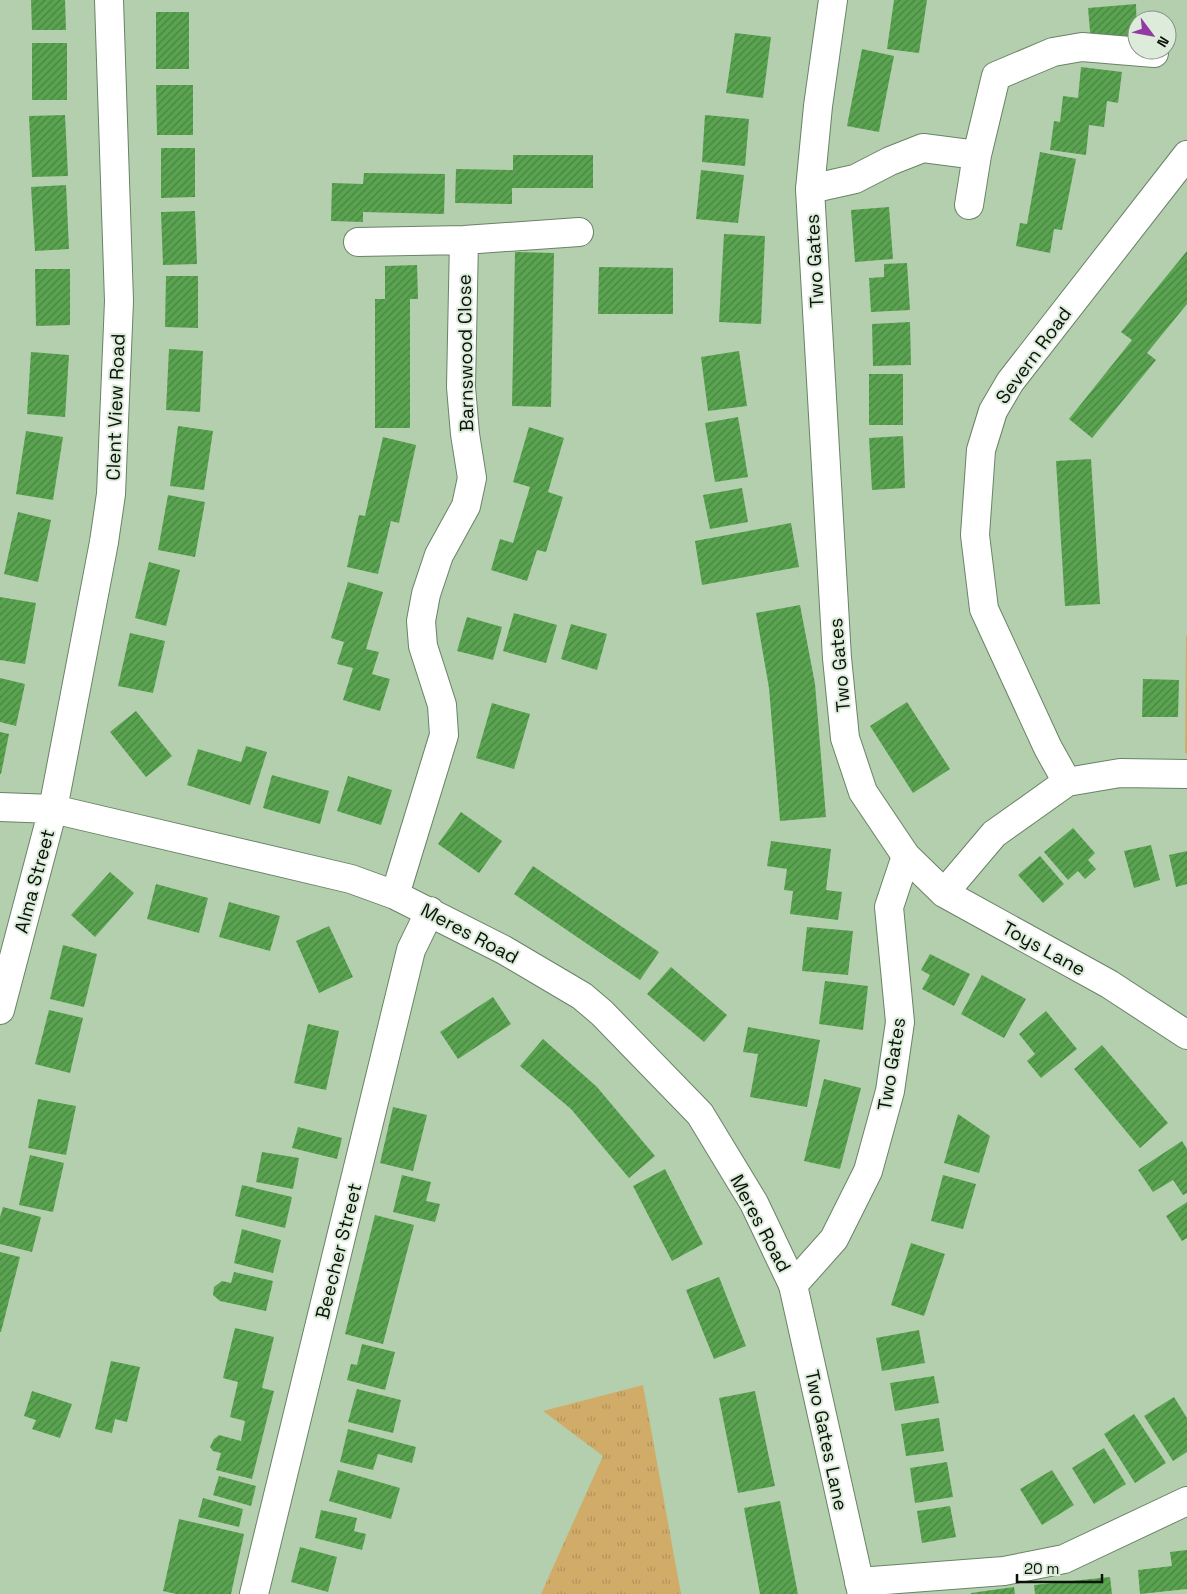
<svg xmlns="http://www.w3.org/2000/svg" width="1187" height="1594" font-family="'Space Grotesk',sans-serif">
  <defs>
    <pattern id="park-tufts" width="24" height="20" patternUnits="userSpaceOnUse" patternTransform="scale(1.25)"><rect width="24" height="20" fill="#d1ac69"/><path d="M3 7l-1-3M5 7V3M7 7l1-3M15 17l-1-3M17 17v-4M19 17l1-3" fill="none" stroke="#b2935a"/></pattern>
    <pattern id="building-hatch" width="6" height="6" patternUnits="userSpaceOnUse" patternTransform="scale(1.25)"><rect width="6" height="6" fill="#5aa351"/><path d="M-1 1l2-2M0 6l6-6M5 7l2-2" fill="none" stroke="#498441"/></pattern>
  </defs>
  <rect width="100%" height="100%" fill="#b3cfae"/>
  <path fill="url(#park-tufts)" d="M1186,636L1187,637V754L1185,753Z
    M643,1385L681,1594H541L603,1456L543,1411Z"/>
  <path fill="url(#building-hatch)" d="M31,0H65L66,30H32Z
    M894,0H927L919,53L887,49Z
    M1136,4L1137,38L1091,42L1088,8Z
    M156,12H189V69H156Z
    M735,33L771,37L763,98L726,93Z
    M32,43H67V100H32Z
    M862,49L894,56L879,132L847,126Z
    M1081,67L1122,72L1118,103L1107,101L1104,127L1089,125L1086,155L1050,150L1054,121L1060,122L1063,96L1078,98Z
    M156,85H193V135H157Z
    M65,115L68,176L32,177L29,116Z
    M705,115L749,119L745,166L702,162Z
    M161,148H195V197L161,198Z
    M1040,152L1076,159L1062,230L1054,229L1050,253L1016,246L1020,223L1027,224Z
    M513,155H593V188H512V204L455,203L456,169L513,170Z
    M701,170L744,175L738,223L696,219Z
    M364,173L445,174L444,214L363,212V222L331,221L332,183L363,184Z
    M66,185L69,249L35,251L31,187Z
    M889,207L893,259L855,262L851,210Z
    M195,211L197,264L163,265L161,212Z
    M724,234L765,236L761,324L719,322Z
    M1187,251V304L1147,353L1156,360L1092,438L1069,419L1132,340L1121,332Z
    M515,252L554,253L551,407L512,406Z
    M907,263L910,310L871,312L869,278L884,277V264Z
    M417,265L418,299H410V428H375V299H385V266Z
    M599,267L673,268V314H598Z
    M35,269H70V325L36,326Z
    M166,276H198V328L165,327Z
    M910,322L911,365L873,366L872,324Z
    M169,349L203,351L200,412L166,410Z
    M739,351L747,406L708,411L701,357Z
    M31,352L69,355L65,417L27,414Z
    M869,374H903V425H869Z
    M738,417L748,477L715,482L705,423Z
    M178,426L213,431L204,490L170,486Z
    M529,427L564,438L548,492L563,497L546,552L537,550L527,581L491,570L500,539L513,543L530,487L513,482Z
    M26,431L63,437L53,500L16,494Z
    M903,436L905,488L872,490L869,438Z
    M383,437L416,445L399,523L391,521L378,574L347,567L359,515L365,516Z
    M1091,459L1100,604L1065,606L1056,461Z
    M742,488L748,522L710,529L703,495Z
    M168,495L205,502L195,557L158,550Z
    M18,512L51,520L38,582L4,574Z
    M791,523L799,567L702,585L695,541Z
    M149,562L180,570L166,626L135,618Z
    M348,582L383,592L366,649L379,652L372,674L390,679L380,711L343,700L353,668L337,664L344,642L331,638Z
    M0,597L36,603L25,664L0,660Z
    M800,605L815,684L826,817L780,821L769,688L756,613Z
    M514,613L557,625L546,663L503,651Z
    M467,617L502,627L493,660L457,651Z
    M571,624L607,634L597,670L561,659Z
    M130,633L165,641L153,693L118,686Z
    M0,678L25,684L16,726L0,722Z
    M1143,679L1179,680L1178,717H1142Z
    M907,702L950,769L913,793L870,726Z
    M492,703L530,714L514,769L476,758Z
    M136,711L172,756L146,777L110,732Z
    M0,732L9,734L1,774H0Z
    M246,746L267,752L250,805L187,785L198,749L241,762Z
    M272,775L329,791L320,824L263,808Z
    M348,776L392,790L381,825L337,811Z
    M461,812L502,841L479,873L438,844Z
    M1073,828L1095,853L1088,860L1096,869L1085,879L1078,871L1068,880L1044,852Z
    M771,841L831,849L826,890L842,892L838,920L790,914L793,891L784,890L787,869L767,866Z
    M1151,845L1160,880L1134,888L1124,851Z
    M1187,851V884L1176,887L1169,855Z
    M1040,856L1064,884L1043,903L1018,875Z
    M533,866L659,952L640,980L514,894Z
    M110,872L134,893L95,937L71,915Z
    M156,884L208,898L199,933L147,919Z
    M229,902L280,916L270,951L219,937Z
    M329,926L353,977L319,993L296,941Z
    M807,927L853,931L848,975L802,971Z
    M63,945L97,954L84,1007L50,999Z
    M930,954L970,974L954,1006L922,989L930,975L921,970Z
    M671,967L727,1015L704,1042L647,994Z
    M982,975L1026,999L1004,1038L961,1014Z
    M825,981L868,986L863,1030L819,1024Z
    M493,997L511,1024L458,1059L440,1032Z
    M49,1010L83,1018L70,1073L35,1064Z
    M1046,1011L1077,1049L1041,1078L1027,1061L1035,1054L1019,1034Z
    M308,1024L339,1031L326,1090L294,1083Z
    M748,1027L820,1040L807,1107L750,1097L758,1054L743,1052Z
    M543,1039L597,1087L655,1156L629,1178L571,1109L520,1066Z
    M1102,1045L1168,1123L1140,1148L1074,1069Z
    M824,1079L861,1088L840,1169L804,1161Z
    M38,1099L76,1106L66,1155L28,1148Z
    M393,1107L427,1115L413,1171L380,1163Z
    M958,1114L990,1136L979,1173L944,1163Z
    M298,1127L342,1138L337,1159L292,1148Z
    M1182,1141L1187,1149V1193L1183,1195L1173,1180L1153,1192L1138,1170Z
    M262,1152L299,1158L293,1189L256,1182Z
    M30,1155L64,1163L53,1212L19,1205Z
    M665,1169L703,1244L672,1261L633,1186Z
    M402,1175L431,1182L426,1201L440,1204L435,1222L393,1212Z
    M943,1175L976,1184L963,1229L931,1221Z
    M242,1185L292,1197L285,1228L235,1216Z
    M1187,1202V1238L1182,1241L1166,1216Z
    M3,1207L41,1217L32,1252L0,1244V1217Z
    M375,1215L414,1225L383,1344L345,1334Z
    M242,1229L281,1240L273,1273L234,1263Z
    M911,1243L945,1254L924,1316L891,1305Z
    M0,1252L20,1257L1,1332H0Z
    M234,1272L273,1281L266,1311L220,1301L213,1295L214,1287L222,1281L231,1283Z
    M719,1277L746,1346L714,1359L686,1290Z
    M235,1328L274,1337L262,1388L274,1391L252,1479L216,1470L221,1453L213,1451L210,1447L214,1439L219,1435L241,1441L245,1421L230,1417L238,1382L223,1378Z
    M919,1330L925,1363L882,1371L876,1338Z
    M362,1344L395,1352L385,1390L347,1380L351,1364L357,1365Z
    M111,1361L140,1367L127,1422L115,1419L112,1433L95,1429Z
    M934,1376L939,1403L895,1411L890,1383Z
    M357,1389L401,1400L393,1433L348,1422Z
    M32,1391L72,1404L60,1438L32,1429L36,1420L24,1416Z
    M755,1391L775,1486L738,1493L719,1398Z
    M1174,1397L1187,1418V1452L1173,1461L1144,1416Z
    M1134,1414L1166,1463L1135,1483L1104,1434Z
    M939,1418L944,1451L906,1456L901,1424Z
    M348,1429L416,1447L412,1463L378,1454L373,1470L340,1462Z
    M1104,1448L1126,1484L1094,1504L1072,1468Z
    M947,1462L953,1497L915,1503L910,1468Z
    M338,1470L400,1488L391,1519L329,1501Z
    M1052,1470L1074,1505L1042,1525L1020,1489Z
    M219,1476L256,1486L251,1506L213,1495Z
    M203,1498L243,1509L239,1527L198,1517Z
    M780,1501L798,1594H760L744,1508Z
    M950,1506L956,1537L922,1543L917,1511Z
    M321,1510L357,1518L354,1531L366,1534L362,1550L315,1538Z
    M179,1519L244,1534L231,1594H176L163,1591Z
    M300,1547L337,1557L328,1592L291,1582Z
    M1187,1550V1589L1140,1594L1138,1570L1172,1566L1170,1552Z
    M1110,1577L1112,1594H1035L1034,1585Z
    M1014,1587L1015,1594H971V1593Z"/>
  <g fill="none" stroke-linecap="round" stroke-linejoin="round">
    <g stroke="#698366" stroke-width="30">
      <path id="minor" d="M810,189L855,179L890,161L923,148L977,155
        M969,205L977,155L996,76L1053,52L1082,47L1154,53
        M358,242L464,240L579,232
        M1067,782L1048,748L984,609L975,535L981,450L993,411L1010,382L1187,155
        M0,807L53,809L351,879L395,895L504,950L582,996L602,1013L700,1114L754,1203L793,1285
        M395,895L444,735L442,705L423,646L421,621L426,594L439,555L466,506L472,478L465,434L461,387L464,240
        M0,1010L53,809L104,542L111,494L119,301L109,0
        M859,1582L1004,1571L1064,1559L1187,1501
        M254,1594L411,950L430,911"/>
    </g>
    <g stroke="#698366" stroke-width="30">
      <path id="tertiary" d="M833,0L818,106L810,189L837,658L845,738L863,792L906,856L944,893L1109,984L1187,1035
        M944,893L994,834L1067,782L1120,773L1187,774
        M862,1594L793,1285L834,1239L868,1171L890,1091L900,1022L889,907L906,856"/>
    </g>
    <use href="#minor" stroke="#fff" stroke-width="28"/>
    <use href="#tertiary" stroke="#fff" stroke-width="28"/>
  </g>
  <g text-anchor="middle" stroke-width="4" stroke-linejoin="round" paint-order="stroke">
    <g font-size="19" fill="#091308" stroke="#dcebda">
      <text transform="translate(814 261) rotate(-93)" y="7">Two Gates</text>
      <text transform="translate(465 353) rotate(-91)" y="7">Barnswood Close</text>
      <text transform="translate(1033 355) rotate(-54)" y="7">Severn Road</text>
      <text transform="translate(115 407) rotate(-88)" y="7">Clent View Road</text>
      <text transform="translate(839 665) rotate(-95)" y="7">Two Gates</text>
      <text transform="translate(34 881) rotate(-75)" y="7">Alma Street</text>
      <text transform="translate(470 933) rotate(28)" y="7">Meres Road</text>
      <text transform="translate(1044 948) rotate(29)" y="7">Toys Lane</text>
      <text transform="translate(891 1064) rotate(-81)" y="7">Two Gates</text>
      <text transform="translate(761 1223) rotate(62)" y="7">Meres Road</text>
      <text transform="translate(338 1251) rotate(-76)" y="7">Beecher Street</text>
      <text transform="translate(827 1440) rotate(78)" y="7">Two Gates Lane</text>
    </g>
  </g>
  <g transform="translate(1152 35) rotate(122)"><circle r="24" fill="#dcebda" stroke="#889586"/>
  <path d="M0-4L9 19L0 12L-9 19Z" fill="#9439a4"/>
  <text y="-8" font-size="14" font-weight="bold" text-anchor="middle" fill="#091308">N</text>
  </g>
  <path d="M1017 1574v8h85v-8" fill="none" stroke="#091308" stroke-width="2.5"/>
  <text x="1024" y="1574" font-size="15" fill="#091308" stroke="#dcebda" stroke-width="4" paint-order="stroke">20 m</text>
</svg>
